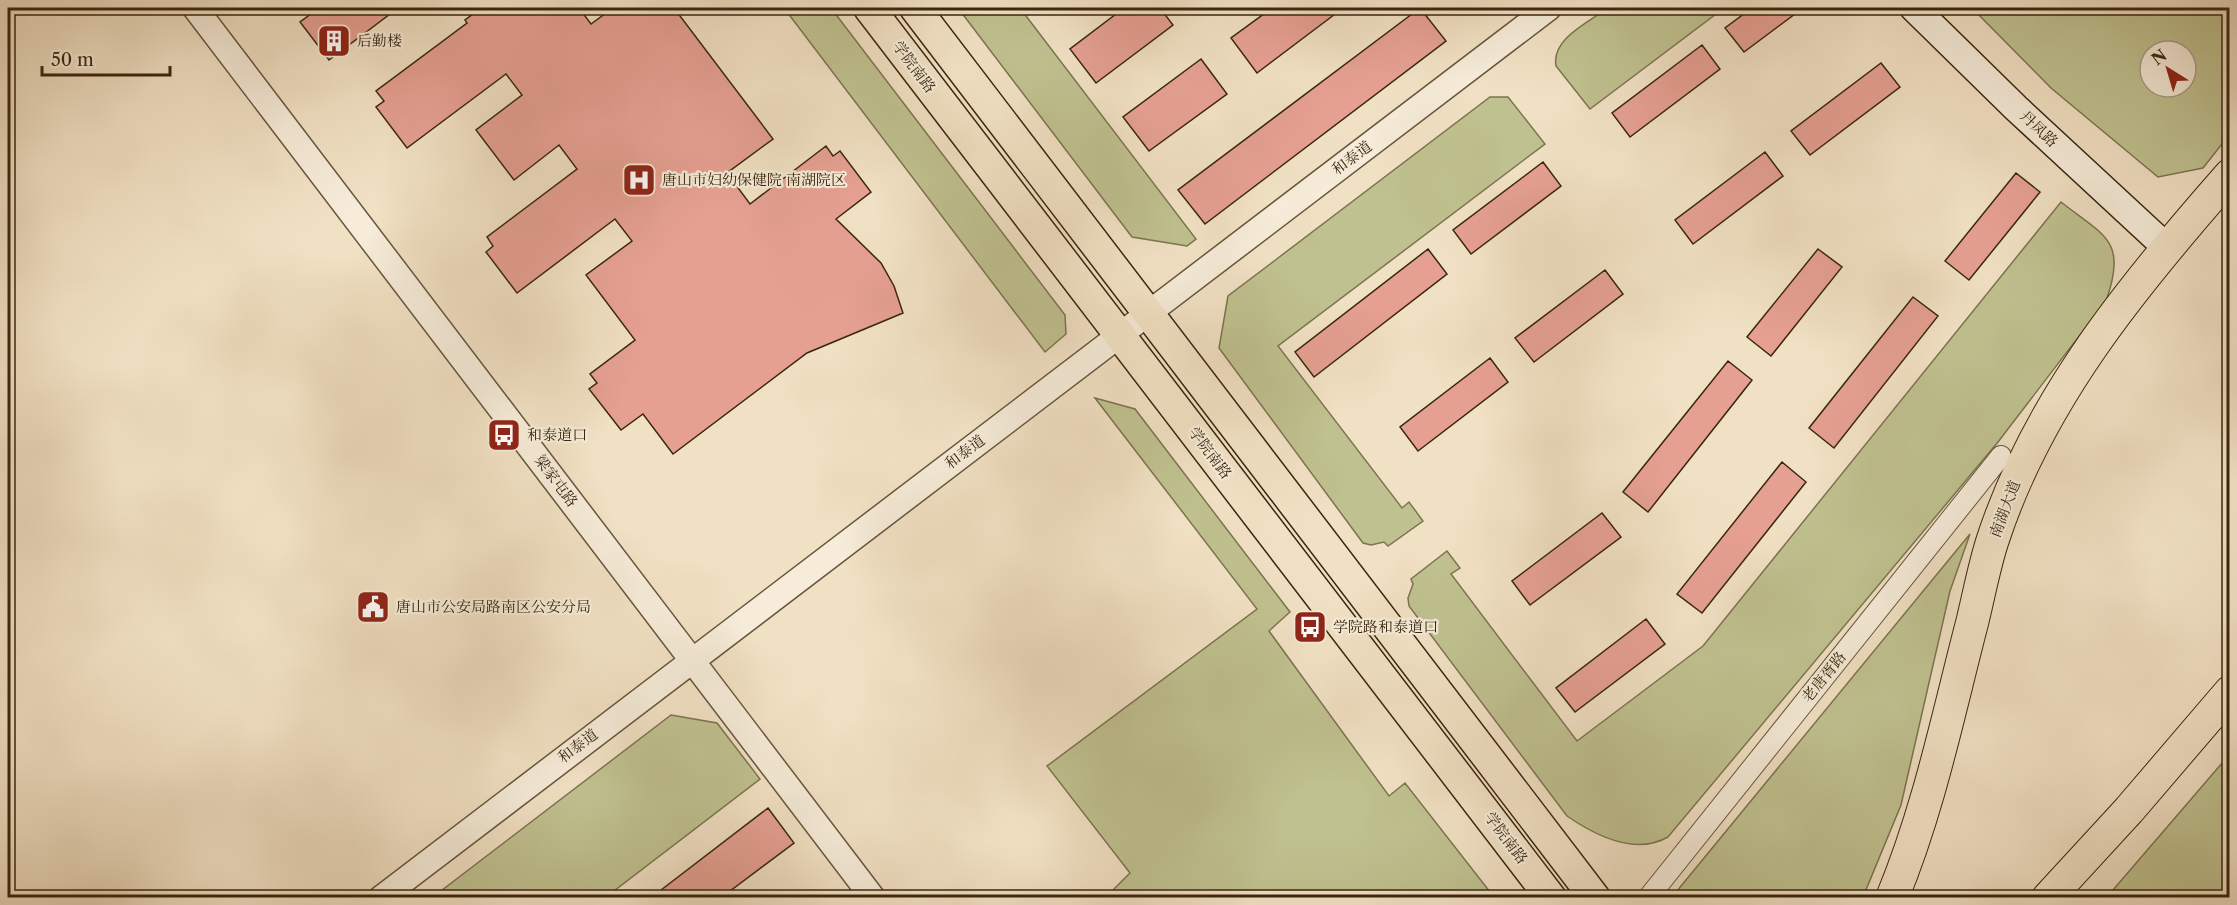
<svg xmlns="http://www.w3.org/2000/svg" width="2237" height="905" font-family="'Libre Caslon Text','Noto Serif SC',serif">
  <rect width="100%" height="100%" fill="#f1e1c4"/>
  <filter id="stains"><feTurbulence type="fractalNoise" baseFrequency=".00333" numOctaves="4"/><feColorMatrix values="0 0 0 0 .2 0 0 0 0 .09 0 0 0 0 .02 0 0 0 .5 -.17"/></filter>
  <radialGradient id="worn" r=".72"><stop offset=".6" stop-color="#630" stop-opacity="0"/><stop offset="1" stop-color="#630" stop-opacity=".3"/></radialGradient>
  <path fill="#c0c190" stroke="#7c7450" stroke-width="1.5" fill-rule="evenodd" d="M784,8H831L1065,315L1066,334L1045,352Z
    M958,8H1020L1196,239L1187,246L1132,237Z
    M1608,8H1724L1590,109L1556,66C1551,39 1589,22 1608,8Z
    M1972,8H2229V135L2203,168L2158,177L2051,88ZM2150,51H2186V87H2150Z
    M1490,97H1508L1545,144L1278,346L1402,508L1409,502L1423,521L1388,546L1384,542L1371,545L1363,543L1219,348L1228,296Z
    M2061,202C2104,236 2128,240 2106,301L1998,442L1668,837C1635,856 1596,836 1567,816L1409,606L1408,598L1413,584L1411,579L1447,551L1460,568L1451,574L1577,741L1703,646Z
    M1095,398L1135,409L1290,612L1269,631L1389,796L1405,783L1494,897H1106L1130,873L1047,766L1257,609Z
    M1970,534L1950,591L1901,805L1863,897H1672Z
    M671,715L717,723L760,779L606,897H433Z
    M2229,755V897H2107Z"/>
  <path fill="#e6a092" stroke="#39260f" stroke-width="1.5" d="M319,8H398L329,60L300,22Z
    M481,8H579L591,24L613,8H674L773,139L727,173L750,204L826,146L833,156L840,151L871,192L836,219L881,263L894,286L903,313L807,353L673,454L643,414L621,430L589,389L597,383L590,374L635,340L586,275L632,241L615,219L517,293L486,252L493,246L487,237L577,169L559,145L514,180L476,130L522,95L506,74L407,148L376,107L384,101L376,91L467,23L465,20Z
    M1124,8H1160L1173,25L1096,83L1070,49Z
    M1272,8H1343L1257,73L1231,38Z
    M1420,8L1446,41L1205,224L1178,190Z
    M1752,8H1803L1744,52L1725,28Z
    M1702,45L1720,69L1630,137L1612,113Z
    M1201,59L1227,94L1149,151L1123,117Z
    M1881,63L1900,87L1810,155L1791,131Z
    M1765,152L1783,176L1693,244L1675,220Z
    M1543,162L1561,186L1471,254L1453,230Z
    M2016,173L2040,192L1969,280L1945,261Z
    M1428,249L1447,274L1314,377L1295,352Z
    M1818,249L1842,267L1771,356L1747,337Z
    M1605,270L1623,294L1534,362L1515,338Z
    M1913,297L1938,316L1834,448L1809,428Z
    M1490,358L1508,382L1418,451L1400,427Z
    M1728,361L1752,380L1648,512L1623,492Z
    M1782,462L1806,482L1702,613L1677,594Z
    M1602,513L1621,537L1530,605L1512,581Z
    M1646,619L1665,644L1575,712L1556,688Z
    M768,808L794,843L722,897H652Z"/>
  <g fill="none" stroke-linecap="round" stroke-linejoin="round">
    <g stroke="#67553c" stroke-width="22">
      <path id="minor" d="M1648,898L2001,456"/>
    </g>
    <g stroke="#67553c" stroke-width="27">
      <path id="tertiary" d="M195,8L873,898
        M381,898L1549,8"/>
    </g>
    <g stroke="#39260f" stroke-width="30">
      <path id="secondary" d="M1914,8L2016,108L2166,247"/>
    </g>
    <g stroke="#39260f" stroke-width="33">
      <path id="primary" d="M869,8L1551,898
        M915,8L1595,898"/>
    </g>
    <g stroke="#39260f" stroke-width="34">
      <path id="trunk" d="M1892,898C1929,809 1948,715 1972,623C1979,595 1984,566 1993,539C2039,399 2134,284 2230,175
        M2048,898L2129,810L2230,692"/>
    </g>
    <use href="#minor" stroke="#f6ecd9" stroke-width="20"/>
    <use href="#tertiary" stroke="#f6ecd9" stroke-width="24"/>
    <use href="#secondary" stroke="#f6ecd9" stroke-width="27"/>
    <use href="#primary" stroke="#f1e1c4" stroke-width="30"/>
    <use href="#trunk" stroke="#f1e1c4" stroke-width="32"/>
  </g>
  <defs>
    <g id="building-square" transform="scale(1.725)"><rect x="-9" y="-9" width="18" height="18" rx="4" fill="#8f2418" stroke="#f6ecd9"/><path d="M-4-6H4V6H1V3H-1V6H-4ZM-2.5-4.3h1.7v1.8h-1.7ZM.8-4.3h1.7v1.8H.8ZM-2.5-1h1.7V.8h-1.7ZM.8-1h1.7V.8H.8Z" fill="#fff"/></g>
    <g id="hospital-square" transform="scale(1.725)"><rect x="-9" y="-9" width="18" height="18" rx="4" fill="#8f2418" stroke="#f6ecd9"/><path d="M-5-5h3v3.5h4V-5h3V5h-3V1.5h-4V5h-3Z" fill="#fff"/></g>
    <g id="bus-square" transform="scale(1.725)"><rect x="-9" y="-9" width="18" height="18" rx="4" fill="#8f2418" stroke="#f6ecd9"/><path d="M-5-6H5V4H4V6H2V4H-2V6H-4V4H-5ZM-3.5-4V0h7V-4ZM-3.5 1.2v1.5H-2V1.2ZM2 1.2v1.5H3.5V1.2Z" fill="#fff"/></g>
    <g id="civic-square" transform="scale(1.725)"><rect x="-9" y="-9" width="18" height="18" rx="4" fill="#8f2418" stroke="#f6ecd9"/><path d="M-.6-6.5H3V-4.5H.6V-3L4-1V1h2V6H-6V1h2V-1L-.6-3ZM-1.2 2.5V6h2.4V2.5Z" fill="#fff"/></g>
  </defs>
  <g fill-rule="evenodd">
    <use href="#building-square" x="334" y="41"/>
    <use href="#hospital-square" x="639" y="180"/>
    <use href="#bus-square" x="504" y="435"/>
    <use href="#civic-square" x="373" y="607"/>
    <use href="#bus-square" x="1310" y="627"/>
  </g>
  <g text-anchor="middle" stroke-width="4.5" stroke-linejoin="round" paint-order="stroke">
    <g font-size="15" fill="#39260f" stroke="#f6ecd9" text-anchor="start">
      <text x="357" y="46">后勤楼</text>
      <text x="662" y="185">唐山市妇幼保健院 南湖院区</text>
      <text x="527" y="440">和泰道口</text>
      <text x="396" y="612">唐山市公安局路南区公安分局</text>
      <text x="1333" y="632">学院路和泰道口</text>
    </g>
    <g font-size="15" fill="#39260f" stroke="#f6ecd9">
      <text transform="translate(914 67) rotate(53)" y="5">学院南路</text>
      <text transform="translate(2039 129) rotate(43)" y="5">丹凤路</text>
      <text transform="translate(1352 158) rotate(-37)" y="5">和泰道</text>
      <text transform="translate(965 452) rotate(-37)" y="5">和泰道</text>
      <text transform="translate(1210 453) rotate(53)" y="5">学院南路</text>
      <text transform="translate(556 481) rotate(53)" y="5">梁家屯路</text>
      <text transform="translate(2005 509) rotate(-69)" y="5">南湖大道</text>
      <text transform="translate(1824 677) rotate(-51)" y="5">老唐胥路</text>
      <text transform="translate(578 746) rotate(-37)" y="5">和泰道</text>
      <text transform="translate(1506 838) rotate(53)" y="5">学院南路</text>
    </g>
  </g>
  <rect width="2237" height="905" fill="none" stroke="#f1e1c4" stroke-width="30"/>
  <rect x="9" y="9" width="2219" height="887" fill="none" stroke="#39260f" stroke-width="3"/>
  <rect x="15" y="15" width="2207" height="875" fill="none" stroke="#39260f" stroke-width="1.5"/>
  <g transform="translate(2168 69) rotate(323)"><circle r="28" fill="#f6ecd9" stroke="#aa9d88" stroke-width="1.5"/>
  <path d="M0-4.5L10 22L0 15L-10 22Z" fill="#8f2418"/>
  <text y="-9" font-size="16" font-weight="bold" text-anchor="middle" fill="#39260f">N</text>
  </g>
  <path d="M42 66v9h128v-9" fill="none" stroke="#39260f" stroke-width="3"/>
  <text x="51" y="66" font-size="18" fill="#39260f" stroke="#f6ecd9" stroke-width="4.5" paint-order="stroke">50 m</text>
  <rect width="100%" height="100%" filter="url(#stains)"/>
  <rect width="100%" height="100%" fill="url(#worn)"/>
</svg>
